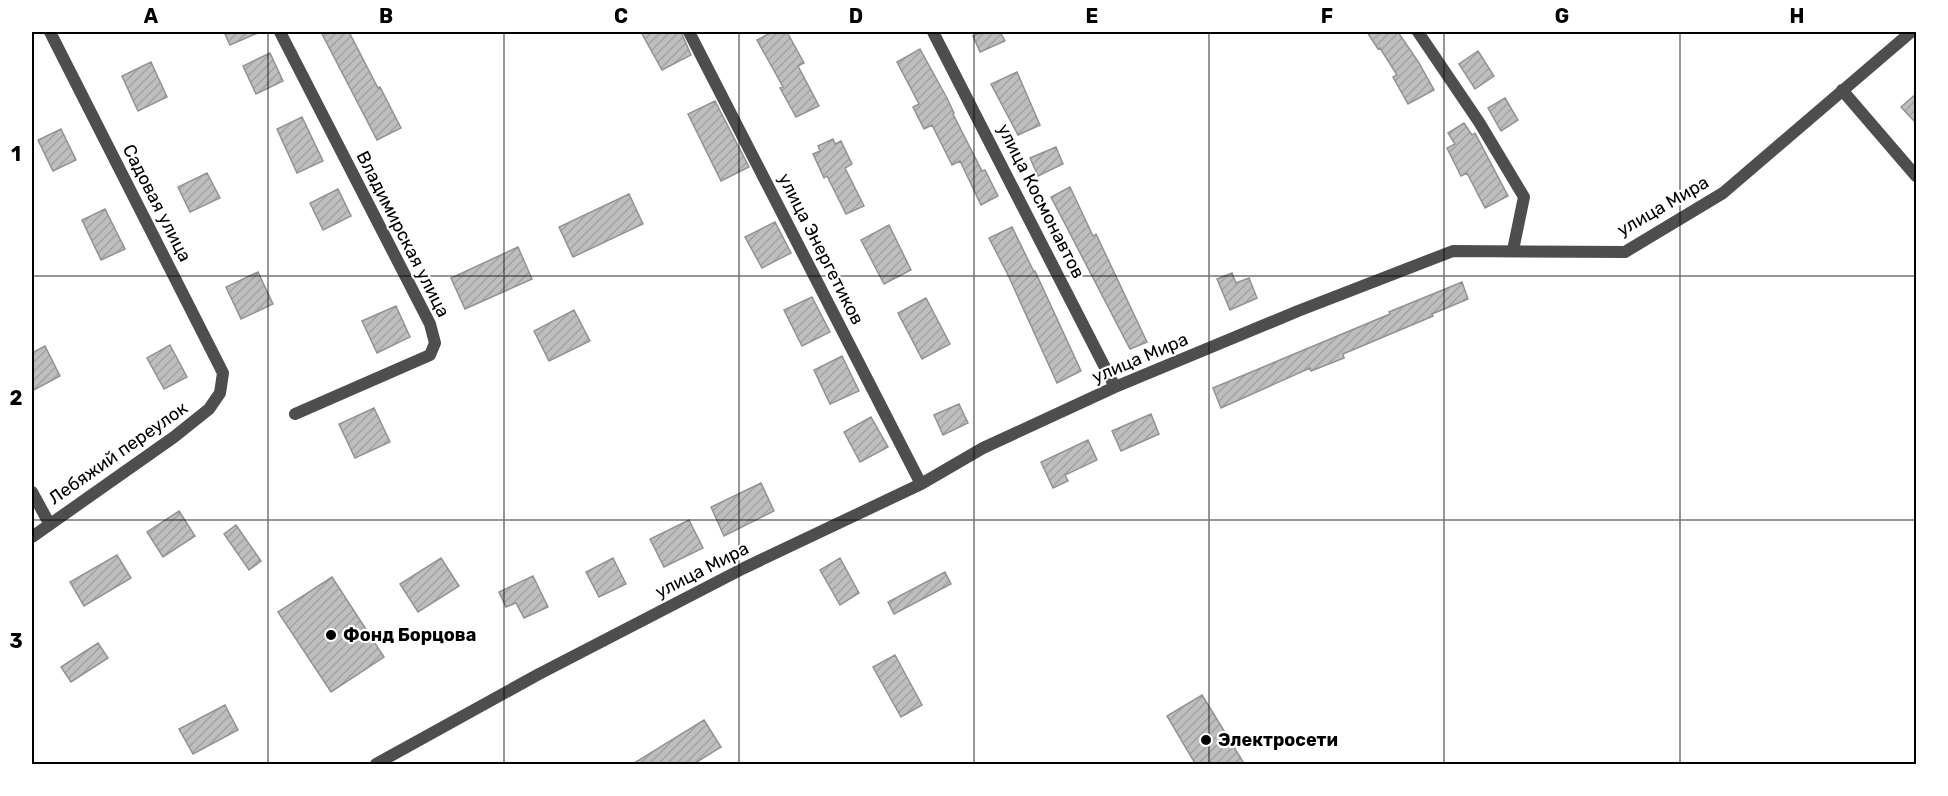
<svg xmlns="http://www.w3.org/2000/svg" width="1948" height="796" font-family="Rubik,sans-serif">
  <defs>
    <pattern id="building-hatch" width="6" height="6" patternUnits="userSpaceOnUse" patternTransform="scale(1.5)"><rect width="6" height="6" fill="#bebebe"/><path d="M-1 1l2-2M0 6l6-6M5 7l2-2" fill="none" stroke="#a2a2a2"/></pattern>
  </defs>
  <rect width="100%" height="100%" fill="#fff"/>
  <path fill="url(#building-hatch)" stroke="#929292" stroke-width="1.5" d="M224,32H260L230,45Z
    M321,32H349L378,88L380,87L401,128L377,140Z
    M641,32H681L691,55L662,70Z
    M772,32H787L804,63L798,66L819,106L796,117L780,88L783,87L757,40Z
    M982,32H1000L1005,41L980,52L973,36Z
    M1367,32H1398L1419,63L1434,90L1408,104L1393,77L1397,75L1380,48L1378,49Z
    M920,49L947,98L954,113L953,114L982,171L985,170L998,196L981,205L960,161L952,165L932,125L924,129L913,107L919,104L897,62Z
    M1478,51L1494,76L1475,89L1459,64Z
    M270,53L283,81L256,94L243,66Z
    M151,62L167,97L138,111L122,76Z
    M1017,72L1040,125L1018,135L991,84Z
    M1917,93V124L1901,107Z
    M1505,98L1518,120L1501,131L1488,108Z
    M715,101L749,167L721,181L688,114Z
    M302,117L323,161L297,173L277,129Z
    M1464,123L1472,135L1475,133L1508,196L1485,208L1467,173L1461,176L1447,148L1455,144L1448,133Z
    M61,129L76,160L53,171L38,140Z
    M833,139L835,144L841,141L852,164L845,168L864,206L846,214L827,176L824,178L813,154L820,151L818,146Z
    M1056,147L1063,164L1038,176L1030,158Z
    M207,173L220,198L190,212L178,187Z
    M1070,187L1093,236L1096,234L1147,342L1130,349L1051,197Z
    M338,189L351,216L323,230L310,203Z
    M629,194L643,224L573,257L559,227Z
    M105,209L125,249L101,260L82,220Z
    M775,222L791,253L762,268L745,237Z
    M889,225L911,270L884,284L861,240Z
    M1012,227L1034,272L1035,271L1081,371L1057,383L1008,275L989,238Z
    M518,247L532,279L465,309L451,278Z
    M258,272L273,304L241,319L226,287Z
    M1232,273L1236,283L1249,278L1257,298L1230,310L1217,279Z
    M1462,282L1468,299L1432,314L1433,316L1343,354L1344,358L1311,371L1310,368L1221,408L1213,388L1390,314L1389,312Z
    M812,297L830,332L802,346L784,310Z
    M926,298L950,344L922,359L898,313Z
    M396,306L410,337L377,353L362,321Z
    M574,310L590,341L549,361L534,331Z
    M170,345L187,377L164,389L147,358Z
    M45,346L60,376L32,391V353Z
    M842,356L859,391L830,404L814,370Z
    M959,404L968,423L943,435L934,415Z
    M374,408L390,442L355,458L339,424Z
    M1151,414L1159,434L1121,451L1112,431Z
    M871,417L888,447L860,462L844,432Z
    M1088,440L1097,460L1065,475L1068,481L1053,488L1041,462Z
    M761,483L774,511L724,536L711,507Z
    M179,511L195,536L163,557L147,532Z
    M689,520L703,548L664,567L650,539Z
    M236,525L261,561L249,570L224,534Z
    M117,555L131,578L84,606L70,582Z
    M441,558L459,586L418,612L400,584Z
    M613,558L626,584L599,597L586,572Z
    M840,558L859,593L840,605L820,570Z
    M945,572L951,584L894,614L888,602Z
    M533,576L548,607L524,618L516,603L506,607L499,592Z
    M332,577L384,657L331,692L278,612Z
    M98,643L108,658L71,682L61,667Z
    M895,655L922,705L901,717L873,667Z
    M1202,695L1245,765H1196L1167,716Z
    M225,705L238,730L193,754L179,729Z
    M704,720L721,747L692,765H631Z"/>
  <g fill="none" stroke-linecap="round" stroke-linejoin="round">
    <path stroke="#4e4e4e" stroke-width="12" d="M280,32L430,324L435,343L430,355L295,414
      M689,32L921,484
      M933,32L1115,387
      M1418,32L1479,122L1524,197L1513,250
      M1842,90L1916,176
      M32,492L49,523
      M32,537L174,437L209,409L220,393L223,373L50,32
      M376,764L539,674L744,568L921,484L983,448L1115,387L1298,311L1453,251L1625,252L1723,193L1911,32"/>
  </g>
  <path fill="none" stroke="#000" stroke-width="1.5" stroke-opacity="0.55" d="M268,32V764M504,32V764M739,32V764M974,32V764M1209,32V764M1444,32V764M1680,32V764M32,276H1916M32,520H1916"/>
  <g fill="#000" stroke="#fff" stroke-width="2">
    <circle cx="331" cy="635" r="6"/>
    <circle cx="1206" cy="740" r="6"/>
  </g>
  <g text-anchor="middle" stroke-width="4.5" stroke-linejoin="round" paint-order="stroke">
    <g font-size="18" fill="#000" stroke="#fff">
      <text transform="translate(1041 201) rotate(63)" y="6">улица Космонавтов</text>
      <text transform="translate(157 203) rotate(63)" y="6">Садовая улица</text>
      <text transform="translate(1663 206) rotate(-30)" y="6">улица Мира</text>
      <text transform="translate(403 234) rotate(63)" y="6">Владимирская улица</text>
      <text transform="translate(821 249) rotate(63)" y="6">улица Энергетиков</text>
      <text transform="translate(1140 358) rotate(-23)" y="6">улица Мира</text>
      <text transform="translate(118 453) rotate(-35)" y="6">Лебяжий переулок</text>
      <text transform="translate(702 570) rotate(-27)" y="6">улица Мира</text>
    </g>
    <g font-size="18" font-weight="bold" fill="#000" stroke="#fff" text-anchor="start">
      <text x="343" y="641">Фонд Борцова</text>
      <text x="1218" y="746">Электросети</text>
    </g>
  </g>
  <rect width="1948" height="796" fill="none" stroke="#ffffff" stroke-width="66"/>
  <rect x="33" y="33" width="1882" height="730" fill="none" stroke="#000" stroke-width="2"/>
  <g font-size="20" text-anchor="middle" font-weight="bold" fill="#000">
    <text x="151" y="23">A</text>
    <text x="386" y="23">B</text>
    <text x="621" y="23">C</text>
    <text x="856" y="23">D</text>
    <text x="1092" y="23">E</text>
    <text x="1327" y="23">F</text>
    <text x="1562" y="23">G</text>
    <text x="1797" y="23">H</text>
    <text x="16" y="161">1</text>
    <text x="16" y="405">2</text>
    <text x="16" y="648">3</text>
  </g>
</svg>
